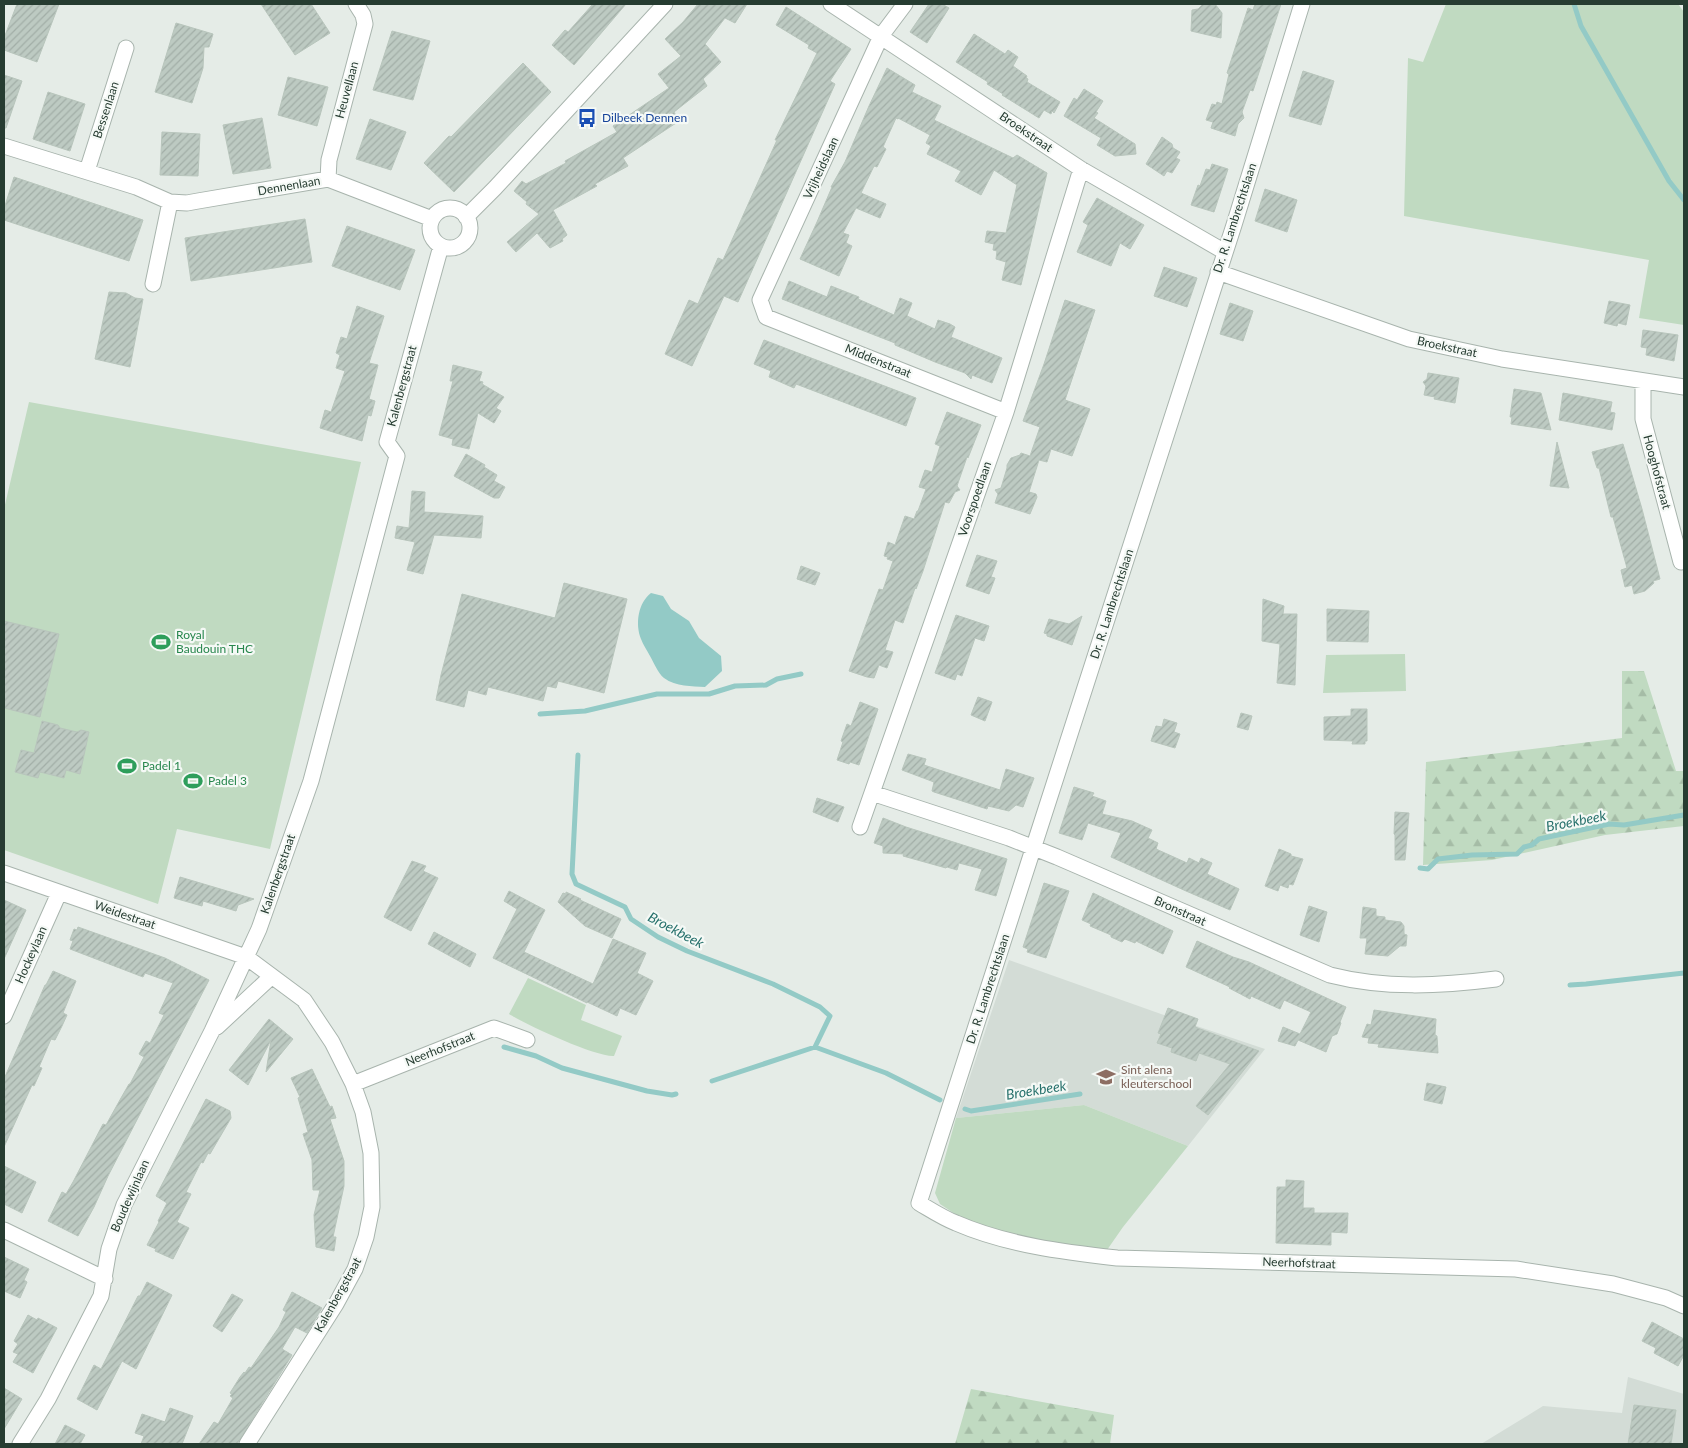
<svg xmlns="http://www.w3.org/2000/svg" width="1688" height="1448" font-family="Lato,sans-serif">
  <defs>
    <pattern id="forest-firs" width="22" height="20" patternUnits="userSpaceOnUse" patternTransform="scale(1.25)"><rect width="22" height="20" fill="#c0dac1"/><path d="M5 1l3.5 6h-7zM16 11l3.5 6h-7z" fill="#a5bca6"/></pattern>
    <pattern id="building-hatch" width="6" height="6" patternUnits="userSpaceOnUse" patternTransform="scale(1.25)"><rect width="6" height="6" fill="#bdcac2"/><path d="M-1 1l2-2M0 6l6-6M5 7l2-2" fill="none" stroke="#a2aea7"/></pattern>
  </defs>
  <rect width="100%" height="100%" fill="#e5ece7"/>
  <path fill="#d3dcd6" d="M1009,960L1161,1014L1265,1049L1188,1146L1084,1105L956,1118Z
    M1628,1377L1684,1394V1444H1481L1543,1406L1622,1413Z"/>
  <path fill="#c0dac1" d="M1446,4H1678L1684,12V325L1639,318L1649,260L1404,216L1408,58L1423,62Z
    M29,402L361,462L270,849L177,829L158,904L4,850V509Z
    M1405,654L1406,691L1323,693L1326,655Z
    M528,978L586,1005L581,1020L622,1036L614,1056C595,1057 527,1025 509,1014Z
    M1084,1105L1188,1146L1123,1227L1107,1250L1022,1238L975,1223L955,1214L940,1204L935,1193L956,1118Z"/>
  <path fill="url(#forest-firs)" d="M1622,671H1644L1676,771H1684V826L1605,835L1492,860L1423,865L1426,762L1622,738Z
    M971,1389L1114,1415L1110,1444H955Z"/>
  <path fill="#93cac6" d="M651,593L663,596L671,609L689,621L699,638L721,656L722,671L705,687C692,686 676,687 664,678C658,673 654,663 650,656C647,650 643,645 641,639C635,624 638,603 651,593Z"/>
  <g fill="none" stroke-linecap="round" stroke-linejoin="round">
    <path stroke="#93cac6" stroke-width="5" d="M1574,4L1581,26L1669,181L1684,200
      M540,714L585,711L657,694H709L735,686L766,685L777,679L801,674
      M578,755L572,874L576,884L625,907L631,919L658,937L687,951L773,984L820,1007L830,1016L815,1047
      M1420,868L1428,869L1438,859L1472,855L1517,854L1524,847L1532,845L1539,839L1609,824L1624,825L1684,815
      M1570,985L1586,984L1684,973
      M504,1047L536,1056L562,1068L647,1091L672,1095L676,1094
      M712,1081L815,1047L886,1073L940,1100
      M965,1109L971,1111L1080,1094"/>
  </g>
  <path fill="url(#building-hatch)" stroke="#b8c5bc" d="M17,4H59L37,62L4,50V38Z
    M261,4H311L330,33L295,55Z
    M593,4H626L574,65L552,45L565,30L568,32Z
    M698,4H747L735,23L725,18L705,44L721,62L703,79L707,86L674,112L679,121L623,158L628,166L595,184L597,186L553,210L567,235L562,239L563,241L550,248L537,233L516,252L507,242L539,214L526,204L527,202L514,191L522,181L526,184L566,163L565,161L617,132L613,126L669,88L658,74L681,56L665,39L683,22Z
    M929,4H942L949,8L927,43L910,32Z
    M1203,4H1215L1222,13L1221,38L1191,31L1192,10L1198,9Z
    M1255,4H1281L1253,91L1250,90L1242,112L1244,118L1238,124L1235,136L1211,128L1213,122L1206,120L1212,104L1216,105L1217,102L1222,104L1229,74L1227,73L1248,8L1253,10Z
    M786,7L851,49L830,81L835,84L738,302L724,296L692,366L665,354L689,300L698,304L718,258L723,260L777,140H775L817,53L808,48L809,45L776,25Z
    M176,23L213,34L209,47H204L203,68L192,103L155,92Z
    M392,31L430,41L413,100L373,90Z
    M974,34L1005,54L1008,50L1018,57L1013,66L1027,76L1026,78L1028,79L1027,82L1060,102L1054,113L1052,111L1051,114L1044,110L1039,118L1002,95L1003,94L987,84L988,82L956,62Z
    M523,63L551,92L454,192L424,163L449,136L451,137Z
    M887,68L915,85L912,92L941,106L934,120L1013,158L1017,155L1047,173L1021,285L1002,280L1006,262L996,259L997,251L993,250L994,244L985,242L987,231L1006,233L1017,185L994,170L981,195L955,181L961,171L927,154L931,146L926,143L930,135L898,118V119L896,118L883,147L886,149L877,167L874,166L861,193L886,204L880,218L856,208L843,233L849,235L846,243L852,246L839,276L800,259L817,222L832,187H831L845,162L869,106Z
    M1303,71L1334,81L1321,125L1289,116Z
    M4,75L22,81L6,128H4Z
    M288,77L328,87L317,126L278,115Z
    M1084,89L1103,101L1096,112L1098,113L1094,118L1135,144L1136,154L1115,156L1097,145L1101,138L1064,116L1074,98L1077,100Z
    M48,92L85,104L70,151L33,139Z
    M262,118L271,168L233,174L223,125Z
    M370,119L406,132L391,170L356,159Z
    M162,132L200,134L198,176L160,175Z
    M1162,137L1172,144L1173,148L1180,152L1176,158L1180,160L1172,173L1167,171L1164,176L1146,164Z
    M1212,164L1228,169L1214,212L1191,205L1198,185L1200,186L1206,169L1210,170Z
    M14,177L143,220L129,261L4,220V209Z
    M1265,189L1297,200L1287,232L1255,221Z
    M1097,198L1144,225L1130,249L1120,243L1111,266L1077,252L1088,225L1083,222Z
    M305,219L312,262L191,281L185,238Z
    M347,226L415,250L400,290L332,266Z
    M1164,267L1197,278L1187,307L1154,296Z
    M789,281L827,297L831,286L859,297L858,299L894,315L900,298L912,303L907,316L935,329L938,320L950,324L955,327L951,337L1002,358L992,383L972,375L971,379L965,373L935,362L895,345V343L782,299Z
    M109,292L126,293L135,298L143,299L130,367L95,359Z
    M1065,300L1095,310L1065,400L1090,409L1072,456L1051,449L1047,462L1039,460L1029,492L1036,494L1037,497L1030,514L995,503L998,494L995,490L1001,488L1007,468V465L1011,458L1020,455L1021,453L1030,456L1040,427L1023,421L1044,364Z
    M1609,301L1630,305L1626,325L1618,323L1617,326L1604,323Z
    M1230,303L1253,311L1243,341L1220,334Z
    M357,306L384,316L369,363L378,365L369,399L375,401L371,416L368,415L362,441L320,428L325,410L331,412L345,371L336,368L340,355L336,353L341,337L347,339Z
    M1643,330L1678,335L1674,361L1646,355L1647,348L1641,347Z
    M764,340L916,398L906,426L796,384L794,388L769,377L771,371L754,364Z
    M453,365L482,372L479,381L483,382L482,384L504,397L496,408L501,411L494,423L478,413L469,449L452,445L453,439L439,435L453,381H450Z
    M1428,373L1459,378L1455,403L1434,399L1435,397L1424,395L1426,386L1423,382L1427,379Z
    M1514,389L1541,393L1551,430L1511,424L1512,417H1510Z
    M1563,393L1612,402L1610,412L1615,413L1612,430L1559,420Z
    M947,412L981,425L968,458L967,457L957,486L960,490L955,492L949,503L945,502L923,571L916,589L915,588L903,623L895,620L885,650L893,652L887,668L879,665L874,678L867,677L849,671L879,589L883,590L893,561L887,559L888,557L884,556L888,542L895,545L905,516L914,519L917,511H918L926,489L919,487L925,470L932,472L940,446L935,444Z
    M1557,442L1569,488L1550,486Z
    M1623,444L1642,509L1660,579L1653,581L1654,583L1645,591L1634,594L1632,585L1625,587L1621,570L1627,568L1613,517H1611L1599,468H1597L1592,452Z
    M466,454L485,465L484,467L497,475L494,481L505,487L499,498H494L454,476Z
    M412,491L425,492L424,512L483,516L481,538L434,535L423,574L407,570L415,542L395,538L397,526L409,528Z
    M977,555L997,561L991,577L995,578L989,594L966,586Z
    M801,566L820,573L815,585L797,579Z
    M564,583L627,599L604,693L558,681L556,688L547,686L543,701L488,687L486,695L468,690L464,707L436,700L441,675L462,594L555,618Z
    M1263,599L1284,606L1283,614H1297L1295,685L1277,683L1280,644L1262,641Z
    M1327,609L1369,611L1368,642L1327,641Z
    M956,615L989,626L984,641L975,638L962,676L957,674L955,680L935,673Z
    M1082,616L1072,645L1047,636V634L1044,633L1049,619L1069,624Z
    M4,621L59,634L40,717L4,708Z
    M978,697L992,702L985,721L971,715Z
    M860,702L878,709L859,765L850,762L849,764L837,760L843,742L841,741L847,724L851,726Z
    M1351,709H1367V741H1365V744H1352L1353,741L1324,740V717L1351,716Z
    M1241,713L1252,716L1248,730L1237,727Z
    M1164,719L1177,723L1174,732L1180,734L1175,748L1151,741L1156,726L1162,727Z
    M42,721L58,725L60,728L77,732L81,730L89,732L80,774L66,770L64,778L40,772L38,778L15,772L21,750L34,753Z
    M908,754L926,759L924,765L1000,790L1006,769L1034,778L1023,807L1016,805L1009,811L988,806L987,809L934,792L932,791L934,782L902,770Z
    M1074,787L1094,793L1092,796L1106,801L1102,814L1132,821L1152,830L1148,838L1158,843L1156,849L1187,863L1189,858L1199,863L1201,858L1212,863L1207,874L1239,889L1230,910L1186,891L1111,857L1121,833L1088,823L1082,840L1059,833Z
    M817,798L844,807L838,822L813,812Z
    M1395,812L1409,813L1405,860H1395V835L1394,834Z
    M883,818L906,827L1007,859L996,896L975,890L982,869L959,863L957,870L947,867L946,868L903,856L904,854L883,853V846L874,843Z
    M1279,849L1291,854V856L1303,859L1293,885L1289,884L1288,888L1280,885L1278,891L1265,886Z
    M412,861L426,866L423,871L438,878L411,931L384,917Z
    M180,877L254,899L238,905L236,911L203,901L202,906L174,898Z
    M1044,883L1069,891L1046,958L1027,952L1028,949L1023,947Z
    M509,891L545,910L524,952L593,984L613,939L646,953L637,973L653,981L636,1015L620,1008L617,1016L587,1002V1003L493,958L517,909L504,901Z
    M566,892L581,899L580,900L621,919L612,938L585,926L558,902L563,893L566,894Z
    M1093,893L1173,931L1163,954L1136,941L1135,943L1125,939L1122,942L1111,937V935L1090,926L1091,924L1082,920Z
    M4,900L26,910L4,959Z
    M1309,906L1327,912L1319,942L1300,935Z
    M1363,907L1376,909V916L1385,917V920L1401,922L1404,926V934L1407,935L1406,946H1400L1388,956L1365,954L1367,938H1360Z
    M78,927L165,958L209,980L108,1176L94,1207L78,1236L48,1221L62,1192L66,1194L73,1182L103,1124L106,1125L121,1098L129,1084H130L144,1057L139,1054L146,1041L150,1043L164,1015L159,1013L173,983L145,973L143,977L70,949L73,941L70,940L74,929L77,930Z
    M434,932L476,954L470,967L428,944Z
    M1197,941L1233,957L1249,962L1346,1007L1340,1022L1341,1023L1337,1034L1332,1036L1326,1052L1298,1040L1295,1046L1278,1041L1283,1027L1300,1034L1311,1012L1284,1000L1280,1009L1251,996L1250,999L1229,988L1230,987L1186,967Z
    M53,971L76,981L63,1013L67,1015L62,1026L55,1040L51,1039L39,1067L42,1068L34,1086L32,1085L4,1147V1079L45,985H46Z
    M1168,1008L1198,1019L1195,1027L1259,1051L1208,1115L1196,1106L1230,1064L1199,1053L1196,1061L1171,1052L1172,1048L1157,1043L1161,1034L1158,1033Z
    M1374,1010L1436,1019L1435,1035L1437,1036L1438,1053L1378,1047L1379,1044L1368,1043L1369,1038L1362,1037L1367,1024L1371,1025Z
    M269,1019L293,1039L266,1072L271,1040L248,1085L229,1070Z
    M312,1069L330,1107L332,1106L336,1118L330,1119L344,1161V1186L333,1237H336L334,1251L316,1247L314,1215L320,1190H313L312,1160L303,1134L308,1132L298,1098L300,1097L291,1078Z
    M1427,1083L1446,1087L1442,1104L1424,1100Z
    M206,1099L230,1111L231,1118L210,1154L208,1153L203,1163L201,1162L186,1192L191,1194L177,1222L189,1228L173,1259L155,1251L156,1249L147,1245L159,1222L158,1221L167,1203L156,1196Z
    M4,1166L36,1182L22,1213L4,1204Z
    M1286,1180L1304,1181L1303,1208H1314V1213H1348L1347,1233L1331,1232V1245L1276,1243L1277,1187H1286Z
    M4,1257L29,1269L24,1280L27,1282L20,1298L4,1291Z
    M147,1282L172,1295L136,1369L122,1361L97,1410L77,1399L94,1365L101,1369L138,1296H140Z
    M292,1292L322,1308L307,1333L295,1327L282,1349L292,1355L237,1444H199L214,1422L218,1424L233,1398L230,1396L232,1394L230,1393L240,1377L244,1372L245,1373L249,1367L251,1368L279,1327L286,1312L283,1310Z
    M232,1294L243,1300L222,1332L213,1326Z
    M28,1315L37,1320L38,1318L57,1328L33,1373L13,1362L18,1354L13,1352L18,1344L14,1341Z
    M1652,1322L1684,1339V1355L1678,1366L1654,1353L1656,1348L1642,1341Z
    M4,1388L22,1399L4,1429Z
    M1634,1405L1676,1410L1671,1444H1628Z
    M170,1408L193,1416L182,1444H141L144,1436L135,1433L142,1414L165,1422Z
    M65,1425L85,1435L80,1444H55Z"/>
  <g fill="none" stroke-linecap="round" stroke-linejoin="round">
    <g stroke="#a8b4ad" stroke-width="17">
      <path id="minor" d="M831,4L1081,169L1225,252
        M905,4L881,36L760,300L766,317L1006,412
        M1302,4L1234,225L919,1203C931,1210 943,1218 956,1223C1007,1245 1063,1252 1117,1258L1516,1269L1613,1284L1666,1298L1684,1306
        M4,146L136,187L170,202L187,203L198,201L328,179L432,219
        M87,171L126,48
        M328,179L329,160L365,24L363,15L356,4
        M430 228a20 20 0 1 1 40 0a20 20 0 1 1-40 0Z
        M466,217L495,188L665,4
        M1218,272L1409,339L1502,359L1684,387
        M153,284L170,202
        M1643,381V419L1681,562
        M872,793L1009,838L1057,857L1330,975C1385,989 1440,986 1496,979
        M860,827L1006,412L1081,169
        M4,873L246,957L304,1000L332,1042L353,1084L363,1112L371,1153L372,1207L366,1237L355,1269L336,1304L247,1444
        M4,1016L59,893
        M217,1027L272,976
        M353,1084L494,1028L527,1040
        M4,1230L105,1279
        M20,1444L48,1399L101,1296L109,1249L124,1205L212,1031L259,929L311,781L397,456L387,442L441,246"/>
    </g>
    <use href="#minor" stroke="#fff" stroke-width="15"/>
  </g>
  <defs>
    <g id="bus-bare" transform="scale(1.5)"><path d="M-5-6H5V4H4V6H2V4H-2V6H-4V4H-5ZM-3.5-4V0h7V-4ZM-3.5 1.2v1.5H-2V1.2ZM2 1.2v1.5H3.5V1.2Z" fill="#1a4fb4" stroke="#f5f9f6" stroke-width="2.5" paint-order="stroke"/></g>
    <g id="stadium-bare" transform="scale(1.5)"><path d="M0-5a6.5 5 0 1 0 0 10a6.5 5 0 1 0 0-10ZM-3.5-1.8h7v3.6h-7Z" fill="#2e9e5b" stroke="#f5f9f6" stroke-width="2.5" paint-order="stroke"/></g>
    <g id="school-bare" transform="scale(1.5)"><path d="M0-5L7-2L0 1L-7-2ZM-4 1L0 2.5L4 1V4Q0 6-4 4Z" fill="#8d6e63" stroke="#f5f9f6" stroke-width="2.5" paint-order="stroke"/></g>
  </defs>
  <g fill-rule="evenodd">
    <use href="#bus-bare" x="587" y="118"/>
    <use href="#stadium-bare" x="161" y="642"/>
    <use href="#stadium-bare" x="127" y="766"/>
    <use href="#stadium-bare" x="193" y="781"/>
    <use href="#school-bare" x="1106" y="1077"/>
  </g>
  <g text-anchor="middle" stroke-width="4.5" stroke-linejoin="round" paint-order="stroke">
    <g font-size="12" fill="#263c31" stroke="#f5f9f6">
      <text transform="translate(347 90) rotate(-75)" y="4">Heuvellaan</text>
      <text transform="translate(106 110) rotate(-72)" y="4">Bessenlaan</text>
      <text transform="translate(1026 132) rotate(34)" y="4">Broekstraat</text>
      <text transform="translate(821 168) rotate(-65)" y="4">Vrijheidslaan</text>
      <text transform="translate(289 186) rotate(-10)" y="4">Dennenlaan</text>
      <text transform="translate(1235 218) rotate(-72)" y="4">Dr. R. Lambrechtslaan</text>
      <text transform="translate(1447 347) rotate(12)" y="4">Broekstraat</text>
      <text transform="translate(878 361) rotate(22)" y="4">Middenstraat</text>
      <text transform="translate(402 386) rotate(-75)" y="4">Kalenbergstraat</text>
      <text transform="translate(1657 472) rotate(75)" y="4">Hooghofstraat</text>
      <text transform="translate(975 499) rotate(-71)" y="4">Voorspoedlaan</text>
      <text transform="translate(1112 604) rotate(-72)" y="4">Dr. R. Lambrechtslaan</text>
      <text transform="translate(278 874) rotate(-71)" y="4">Kalenbergstraat</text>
      <text transform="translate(1180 911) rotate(24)" y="4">Bronstraat</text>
      <text transform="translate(125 915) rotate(19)" y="4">Weidestraat</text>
      <text transform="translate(31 955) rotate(-66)" y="4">Hockeylaan</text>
      <text transform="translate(988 989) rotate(-72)" y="4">Dr. R. Lambrechtslaan</text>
      <text transform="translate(440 1049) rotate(-22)" y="4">Neerhofstraat</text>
      <text transform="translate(130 1196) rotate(-66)" y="4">Boudewijnlaan</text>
      <text transform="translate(1299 1263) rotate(2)" y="4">Neerhofstraat</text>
      <text transform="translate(338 1295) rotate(-61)" y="4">Kalenbergstraat</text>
    </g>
    <g font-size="12" fill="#164399" stroke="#f5f9f6" text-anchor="start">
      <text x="602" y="122">Dilbeek Dennen</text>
    </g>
    <g font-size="12" fill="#27864d" stroke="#f5f9f6" text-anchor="start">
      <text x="176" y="639">Royal<tspan x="176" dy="14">Baudouin THC</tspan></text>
      <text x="142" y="770">Padel 1</text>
      <text x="208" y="785">Padel 3</text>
    </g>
    <g font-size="12" fill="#785e54" stroke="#f5f9f6" text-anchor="start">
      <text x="1121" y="1074">Sint alena<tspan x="1121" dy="14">kleuterschool</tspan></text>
    </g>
    <g font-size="14" font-style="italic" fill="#27716c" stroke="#f5f9f6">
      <text transform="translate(1576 821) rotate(-11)" y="5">Broekbeek</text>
      <text transform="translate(676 930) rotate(28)" y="5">Broekbeek</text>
      <text transform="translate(1036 1090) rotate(-9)" y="5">Broekbeek</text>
    </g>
  </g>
  <rect width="1688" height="1448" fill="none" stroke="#263c31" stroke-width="10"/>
</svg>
